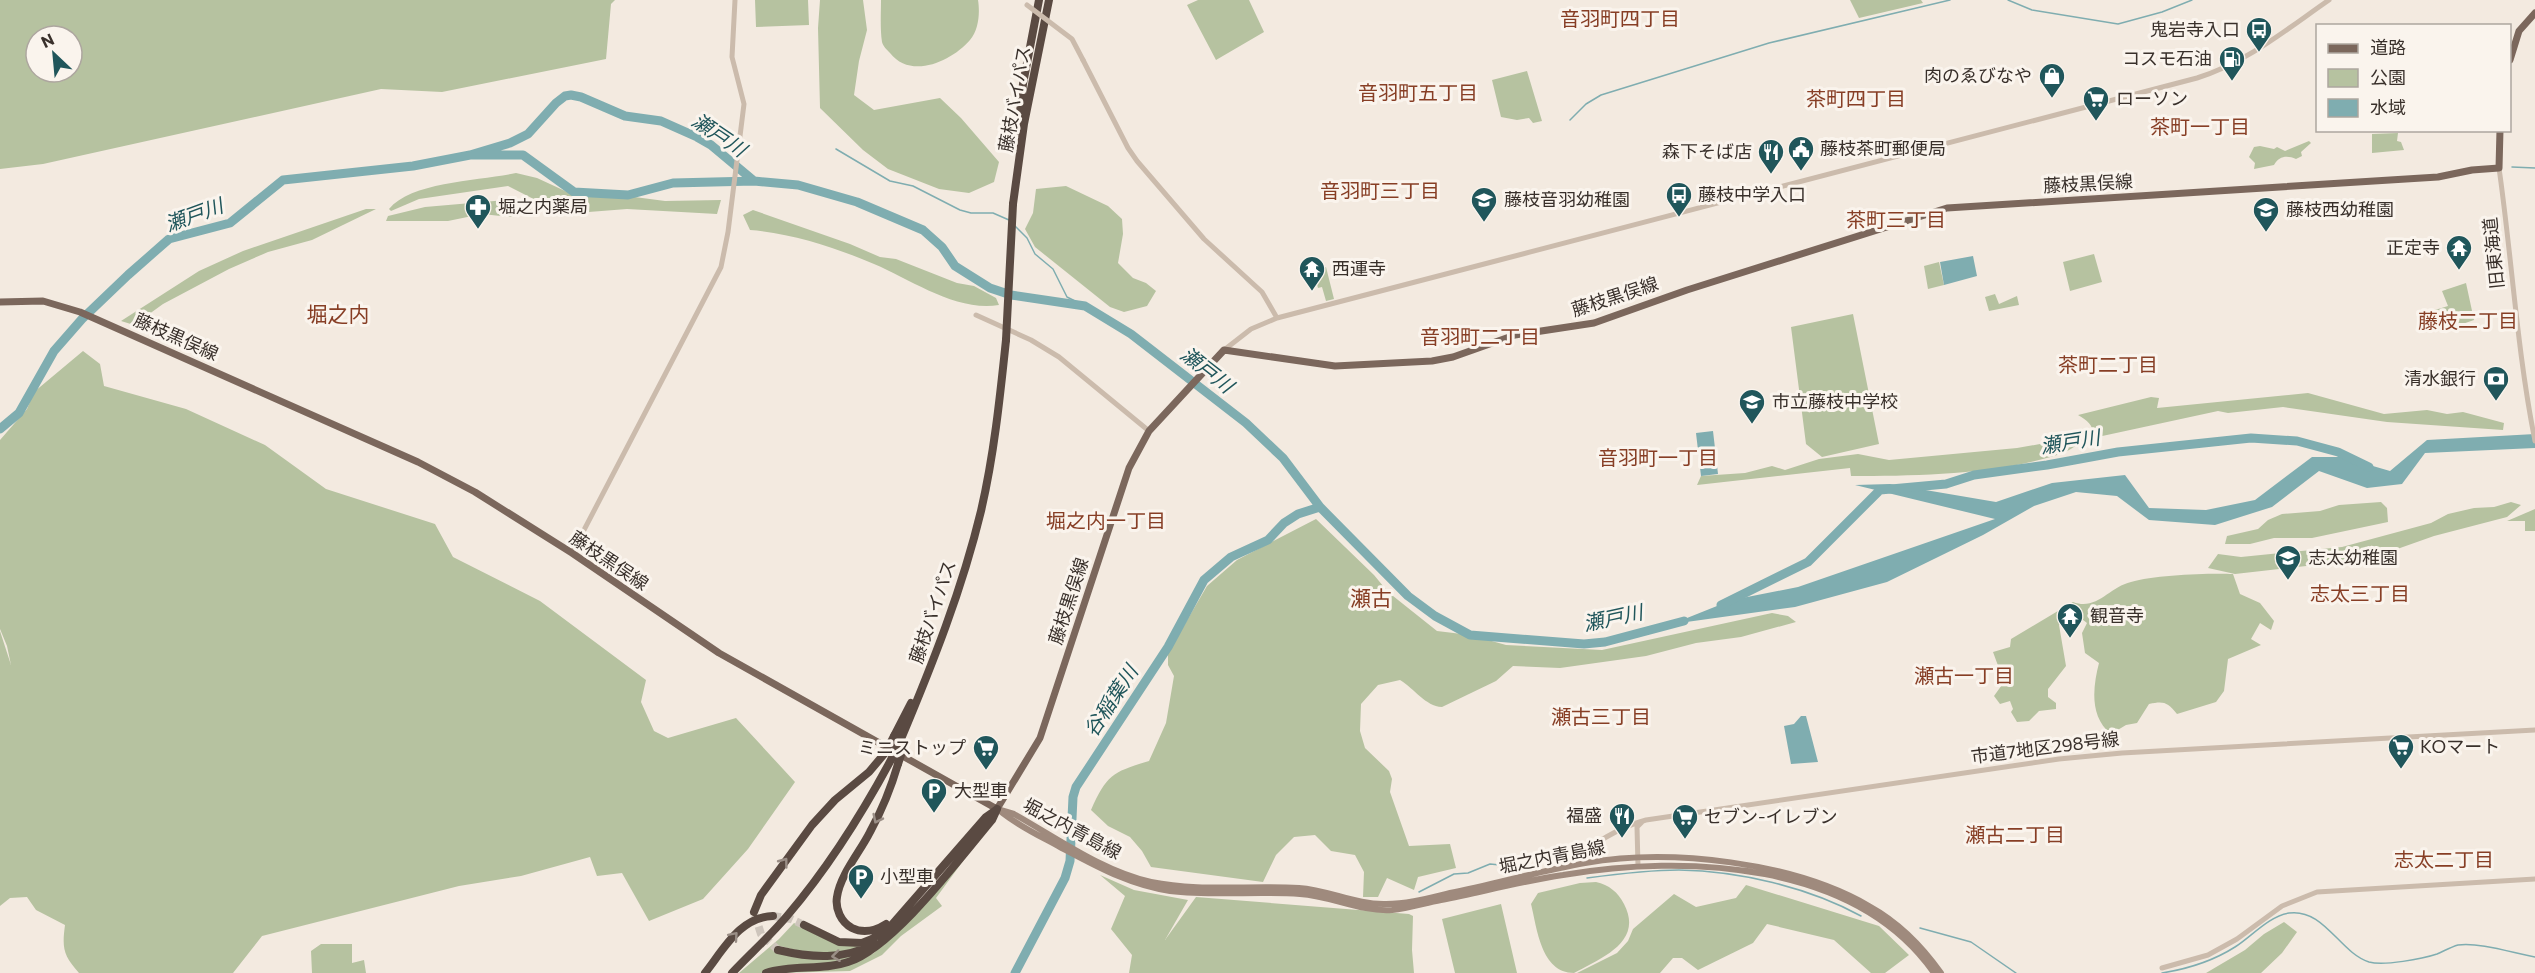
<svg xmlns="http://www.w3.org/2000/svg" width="2535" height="973" font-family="Commissioner,'Noto Sans JP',sans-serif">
  <rect width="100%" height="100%" fill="#f3eae0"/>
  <path fill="#b6c2a0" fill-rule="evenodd" d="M0,0H615L611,4L606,59L442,92L381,89L43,164L0,169ZM36,36H72V72H36Z
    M755,0H808L809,25L756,27Z
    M820,0H863L867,30L859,61L854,95L874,110L940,98L961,118L999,162L994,182L969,193L939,189L888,169L863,150L820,108L818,28Z
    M881,0H978C980,12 979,30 970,40C952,61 911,80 890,53C887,50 883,46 882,42C880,29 881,13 881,0Z
    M1198,0H1249L1264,32L1216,60L1187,5Z
    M1850,0H1921L1923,3L1859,18Z
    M1527,71L1542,121L1533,123L1529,118L1517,120L1501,117L1492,80Z
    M2398,133L2397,141L2401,142L2404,150L2372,153V134Z
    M2309,141L2311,143L2301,152L2302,156L2296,159C2287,155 2279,156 2274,165L2254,169L2255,163L2249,157L2254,147L2260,146L2274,149L2277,147L2285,151Z
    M516,173L537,178L576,196H627L665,201L721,200L717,214L627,209L563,214L508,186L419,199L391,211L389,209C412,181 481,181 516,173Z
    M1066,186L1108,206L1122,219L1123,234L1118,263L1133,278L1146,283L1156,291L1147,306L1124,312L1110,307L1035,247L1025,229L1033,213L1036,189Z
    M506,200L529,205L531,211L510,217L482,214L448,221H386L388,216L425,207Z
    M366,209H376L312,240L268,252L229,269L163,304L134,325L121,321L199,271L243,251Z
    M753,210L850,244L880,257L896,259L957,283L974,286L996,298L999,305C956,312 912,280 874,264C837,248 791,233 750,230L743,215Z
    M2094,254L2102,282L2070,291L2063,262Z
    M1939,262L1944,285L1928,289L1924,266Z
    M1326,267L1334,299L1326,301L1322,287L1318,288L1313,270Z
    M2466,283L2474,320L2448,329L2435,310L2448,306L2442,291Z
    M1995,294L1999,304L2017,296L2019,305L1989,311L1985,297Z
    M1853,314L1879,444L1822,457L1806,444L1791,327Z
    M83,351L100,364L104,386L186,409L265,445L326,489L435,524L453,557L540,601L646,680L641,702L654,731L668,738L736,718L795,782L748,849L703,899L649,921L622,873L597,876L590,857L521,876L459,886L262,936L233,973H79C63,955 62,948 65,925L36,910L27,897L10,898L0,906V631L11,665L7,646L0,629V440L27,409L34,392Z
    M2308,393L2384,414L2427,410L2447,414L2463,412L2504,423L2503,430L2387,422L2283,407L2228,413L2218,411L2093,438C2094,425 2088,421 2078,415L2151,397L2159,398L2157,408Z
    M2067,431L2087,438C2079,443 2071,450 2063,453C1998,475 1919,476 1851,476L1850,468L1697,485L1701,476L1745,473L1772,466L1785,470L1819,459L1858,454L1889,460L2017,448L2040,444Z
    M2381,502L2387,508L2388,522L2312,538H2274L2250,544H2225L2227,536L2258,529L2268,520L2282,514L2320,511L2339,505Z
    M2511,502L2521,505L2507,517L2434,536L2369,559L2235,574L2208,568L2218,554L2241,557L2342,547L2431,523L2448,514L2474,508L2494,507Z
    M2535,509V531H2525V521H2507Z
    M1316,519L1374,575L1388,592L1437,631L1470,635L1506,645L1602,650L1772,613L1788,616L1796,622L1741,637L1696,643L1646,656L1560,668L1513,666L1496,681L1442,707C1425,706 1415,689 1400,680L1378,685L1361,704L1360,731L1365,748L1389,771L1392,779L1390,792L1409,846L1450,844L1456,868L1418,877L1414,890L1387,878L1378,897H1363L1364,872L1355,855L1331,851L1315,835L1294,837L1276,855L1263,882L1151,867L1142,851L1130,837L1108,826L1091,810C1107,774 1113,772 1149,761L1166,723L1174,676L1168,665V653L1207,586L1237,560Z
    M2233,574L2240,594L2260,603L2274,621L2271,630L2260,623L2251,639L2261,645L2228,659L2224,691L2216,702L2177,714C2167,702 2164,701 2149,704L2137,723L2126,725L2111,734C2089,717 2093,686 2099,663L2085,653L2082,633L2087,623L2073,612L2059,625L2066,666L2048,689V697L2056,703V709L2039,711L2029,721L2017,722L2011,712L2013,709L2010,701L2000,704L1994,696L2004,682L1993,652L2010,647L2011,639L2073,602C2097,611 2109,587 2131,582C2154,575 2208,573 2233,574Z
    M966,857L936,898L942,906L901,936L882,955L850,971L776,973L852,964L874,953Z
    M1100,875L1134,890L1188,900L1165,940L1196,897L1409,914L1413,916L1412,950L1414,973H1129L1132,955L1111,929L1125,896Z
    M1596,882C1609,885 1618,892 1624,904C1644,942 1601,958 1574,973C1541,973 1537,928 1531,904L1538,893L1580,883Z
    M1746,885L1879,926L1909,955L1885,973H1871L1834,940L1767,924L1753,943L1698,970L1682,958H1673L1660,973H1577L1617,953L1628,941L1633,929L1674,894L1696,907L1736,898Z
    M1501,904L1517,973H1455L1442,919Z
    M2284,922L2297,932L2282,953L2261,973H2206L2245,950L2264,934Z
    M794,923C815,934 836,947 860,946C833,960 808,953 780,946L777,952C810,959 836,960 869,949L865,953L841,963L777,967L761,973H739L779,939Z
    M321,944H352V963L364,960L366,973H312L311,951Z"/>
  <path fill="#7fadb0" d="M1973,256L1977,276L1944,285L1940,262Z
    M1713,431L1718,474L1701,476L1696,433Z
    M2535,434V448L2425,453L2402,484L2367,488L2319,471L2272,507L2215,525L2149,520L2117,496L2076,492L2034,506L1983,535L1887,582L1795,607L1672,624L1732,600L1798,587L1995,519L1855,485L1890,484L1996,502L2052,483L2125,475L2149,508L2206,510L2255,500L2312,457H2342L2390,471L2427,440Z
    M1801,716H1806L1818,762L1791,764L1784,726L1794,724Z"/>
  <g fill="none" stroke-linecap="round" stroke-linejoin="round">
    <path stroke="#7fadb0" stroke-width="1.5" d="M2008,0L2032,10L2118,24L2162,12L2192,0
      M1570,120L1586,104L1601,95L1769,43L1950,0
      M836,149L890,181L913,186L960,210L971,213H993L1009,220
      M2512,167L2535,168
      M1014,225L1027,238L1035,254L1053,269L1067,297L1085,306
      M1587,878C1617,874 1648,870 1679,870C1739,871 1808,887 1861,916
      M1419,892L1454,874L1468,873L1490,864L1500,865L1509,874
      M1920,928L1971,942L2016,973
      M2162,973C2187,969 2213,961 2235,947C2251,937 2269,916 2289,913C2324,908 2340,953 2369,962C2384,966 2422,959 2437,954C2444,951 2451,947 2458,945C2479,942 2513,953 2535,957"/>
    <path stroke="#7fadb0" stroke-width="9" d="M470,155H523L574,192L628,195L673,183L754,181L798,185L857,202L923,230L942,247L955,266L990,288L1011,295L1085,306L1131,334L1246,423L1283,458L1320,507L1408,596L1435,616L1470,635L1584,644L1605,642L1684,621
      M0,429L19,413L54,351L82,319L128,275L169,239L230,223L283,180L413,166L470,155L510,143L528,134L556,103L565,96L571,95L581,97L625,116L661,121L697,137L711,145L754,181
      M1721,605L1808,562L1880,490L1946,484L1974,475L2047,465L2118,452L2251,438L2297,441L2338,452L2369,467
      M1015,973L1065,878L1070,861L1073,797L1076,787L1168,647L1204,580L1231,557L1268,540L1284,523L1298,514L1320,507"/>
    <path stroke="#cec5bc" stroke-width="8" stroke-dasharray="8 4" stroke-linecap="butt" d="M755,915L761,934L778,950
      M773,916L791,919L804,925"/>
    <path stroke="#cbbbac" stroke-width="5" d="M1083,60L1128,148L1137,161L1204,239L1262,292L1277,318
      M2499,168C2512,259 2517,351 2535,441
      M976,315L1031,340L1059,357L1149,431
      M1224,350L1251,329L1277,318L2197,78C2246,63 2287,29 2329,0
      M572,553L721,267L728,232L744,104L732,57L735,0
      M1572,861C1595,843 1617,828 1646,820L2059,759L2122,753L2535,730
      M1638,866L1637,827L1642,822
      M2162,968L2208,955L2237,939L2282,906L2317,892L2535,879"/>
    <path stroke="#9f8a7d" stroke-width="6" d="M997,809L1014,814C1057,838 1102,871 1151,882C1199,892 1250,885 1299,888C1329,890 1356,905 1386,904C1408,904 1429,898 1450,893C1495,884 1540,871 1585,863C1671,848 1793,862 1869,906C1898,922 1922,946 1941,973
      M1000,811C1018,826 1040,836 1060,847C1096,866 1129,885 1170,891C1213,896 1257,891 1300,894C1332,896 1360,912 1392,910C1409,908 1425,903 1441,900C1482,892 1522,881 1563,875C1685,854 1856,861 1934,973"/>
    <path stroke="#7b675c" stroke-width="7" d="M2510,60L2519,31L2535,13
      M0,302L43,301L80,312L418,462L475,492L572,553L719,653L997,809L1040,738L1129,468L1149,431L1224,350L1335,366L1432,361L1453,357L1515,335L1594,323L1687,290L1947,208L2438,177L2472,170L2499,168L2500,130"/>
    <path stroke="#5a4a42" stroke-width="8" d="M1018,131L1023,84L1039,0
      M1013,204L1024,124L1049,0
      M894,736L911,703
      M901,739C932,665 962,590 981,511C994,455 1000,397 1006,340
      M754,912L761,895L812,825L835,800L869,772L885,753
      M886,924C875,931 864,934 852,928C841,922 835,909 837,897C840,875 860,852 870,832C882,810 891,788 898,764
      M804,925L839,942L862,943L872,939L890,927L986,817L996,810
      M778,950C812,958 843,960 875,944
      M705,973C724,949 740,917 773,916
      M732,973C750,954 770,936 787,916C828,868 862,814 892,758
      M766,973C793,964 822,971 848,962C893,948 960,858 992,820L997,809"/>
    <path stroke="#cbbbac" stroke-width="5" d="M1027,5L1072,39L1083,60"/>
    <path stroke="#5a4a42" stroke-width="8" d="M1006,340L1013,204
      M885,753L894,736
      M892,758L901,739
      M898,764L904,746"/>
  </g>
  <defs><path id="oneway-chevron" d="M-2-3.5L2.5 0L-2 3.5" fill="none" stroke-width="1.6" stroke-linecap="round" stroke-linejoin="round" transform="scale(1.5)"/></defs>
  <g stroke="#9a8e86">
    <use href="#oneway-chevron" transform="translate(877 819) rotate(116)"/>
    <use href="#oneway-chevron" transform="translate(784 862) rotate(-53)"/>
    <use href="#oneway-chevron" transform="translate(734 936) rotate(-49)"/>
    <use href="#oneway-chevron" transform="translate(836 956) rotate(173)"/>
  </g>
  <defs>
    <g id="bus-pin" transform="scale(1.35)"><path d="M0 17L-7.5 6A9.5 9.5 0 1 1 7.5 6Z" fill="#20565b" stroke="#faf4ed"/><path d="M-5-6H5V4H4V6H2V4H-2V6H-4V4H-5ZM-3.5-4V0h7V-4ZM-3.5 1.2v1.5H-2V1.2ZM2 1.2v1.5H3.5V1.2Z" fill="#fff"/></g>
    <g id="fuel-pin" transform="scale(1.35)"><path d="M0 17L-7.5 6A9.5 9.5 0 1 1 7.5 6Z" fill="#20565b" stroke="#faf4ed"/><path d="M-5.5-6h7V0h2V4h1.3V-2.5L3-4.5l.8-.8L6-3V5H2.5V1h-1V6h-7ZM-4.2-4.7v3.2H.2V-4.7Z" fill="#fff"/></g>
    <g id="shop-pin" transform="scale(1.35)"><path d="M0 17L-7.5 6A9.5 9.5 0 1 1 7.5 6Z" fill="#20565b" stroke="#faf4ed"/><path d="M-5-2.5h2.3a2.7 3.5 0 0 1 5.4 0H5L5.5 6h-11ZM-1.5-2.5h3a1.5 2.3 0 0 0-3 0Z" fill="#fff"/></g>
    <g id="supermarket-pin" transform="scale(1.35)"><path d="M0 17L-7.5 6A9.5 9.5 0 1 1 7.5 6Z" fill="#20565b" stroke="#faf4ed"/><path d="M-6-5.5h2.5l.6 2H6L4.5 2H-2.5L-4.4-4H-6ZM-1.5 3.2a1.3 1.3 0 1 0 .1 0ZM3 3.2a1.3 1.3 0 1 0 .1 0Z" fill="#fff"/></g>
    <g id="civic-pin" transform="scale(1.35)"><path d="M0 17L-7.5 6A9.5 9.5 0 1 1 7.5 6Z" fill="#20565b" stroke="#faf4ed"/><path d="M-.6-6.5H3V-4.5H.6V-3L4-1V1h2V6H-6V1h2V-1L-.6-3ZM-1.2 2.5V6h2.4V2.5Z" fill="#fff"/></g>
    <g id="restaurant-pin" transform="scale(1.35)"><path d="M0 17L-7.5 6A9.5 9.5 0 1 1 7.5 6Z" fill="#20565b" stroke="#faf4ed"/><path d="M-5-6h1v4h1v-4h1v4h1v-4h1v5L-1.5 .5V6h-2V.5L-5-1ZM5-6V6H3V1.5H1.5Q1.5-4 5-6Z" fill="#fff"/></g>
    <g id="school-pin" transform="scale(1.35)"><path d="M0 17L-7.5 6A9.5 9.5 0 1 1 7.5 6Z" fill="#20565b" stroke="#faf4ed"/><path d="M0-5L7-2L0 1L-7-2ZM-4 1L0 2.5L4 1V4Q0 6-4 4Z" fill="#fff"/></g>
    <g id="pharmacy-pin" transform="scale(1.35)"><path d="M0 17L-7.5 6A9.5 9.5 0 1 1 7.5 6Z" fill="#20565b" stroke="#faf4ed"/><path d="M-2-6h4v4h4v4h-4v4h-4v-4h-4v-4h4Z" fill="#fff"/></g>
    <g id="temple-pin" transform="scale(1.35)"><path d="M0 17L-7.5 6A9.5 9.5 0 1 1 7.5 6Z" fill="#20565b" stroke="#faf4ed"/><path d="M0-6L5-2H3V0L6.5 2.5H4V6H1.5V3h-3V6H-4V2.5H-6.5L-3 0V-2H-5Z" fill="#fff"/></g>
    <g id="bank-pin" transform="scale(1.35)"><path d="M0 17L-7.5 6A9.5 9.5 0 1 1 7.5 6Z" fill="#20565b" stroke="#faf4ed"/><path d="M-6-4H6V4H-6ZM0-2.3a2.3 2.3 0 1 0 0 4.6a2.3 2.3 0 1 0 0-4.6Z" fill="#fff"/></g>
    <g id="parking-pin" transform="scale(1.35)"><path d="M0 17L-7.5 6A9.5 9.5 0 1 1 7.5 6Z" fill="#20565b" stroke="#faf4ed"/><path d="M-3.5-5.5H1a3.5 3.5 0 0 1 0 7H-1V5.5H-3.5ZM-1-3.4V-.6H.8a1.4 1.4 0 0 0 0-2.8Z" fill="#fff"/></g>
  </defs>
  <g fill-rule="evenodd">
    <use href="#bus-pin" x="2259" y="30"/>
    <use href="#fuel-pin" x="2232" y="59"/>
    <use href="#shop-pin" x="2052" y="76"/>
    <use href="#supermarket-pin" x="2096" y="99"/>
    <use href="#civic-pin" x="1801" y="149"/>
    <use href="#restaurant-pin" x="1771" y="152"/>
    <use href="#bus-pin" x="1679" y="195"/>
    <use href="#school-pin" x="1484" y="200"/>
    <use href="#pharmacy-pin" x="478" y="207"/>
    <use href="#school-pin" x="2266" y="210"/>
    <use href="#temple-pin" x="2459" y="248"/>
    <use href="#temple-pin" x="1312" y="269"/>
    <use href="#bank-pin" x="2496" y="379"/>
    <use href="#school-pin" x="1752" y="402"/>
    <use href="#school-pin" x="2288" y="558"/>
    <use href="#temple-pin" x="2070" y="616"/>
    <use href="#supermarket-pin" x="2401" y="747"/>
    <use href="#supermarket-pin" x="986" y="748"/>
    <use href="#parking-pin" x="934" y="791"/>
    <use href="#restaurant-pin" x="1622" y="816"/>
    <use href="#supermarket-pin" x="1685" y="817"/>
    <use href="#parking-pin" x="861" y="877"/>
  </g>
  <g text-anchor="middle" stroke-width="6" stroke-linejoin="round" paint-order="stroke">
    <g font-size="18" fill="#39302b" stroke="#faf4ed" text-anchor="start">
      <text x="2240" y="36" text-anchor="end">鬼岩寺入口</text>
      <text x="2212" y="65" text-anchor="end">コスモ石油</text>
      <text x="2032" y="82" text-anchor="end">肉のゑびなや</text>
      <text x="2116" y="105">ローソン</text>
      <text x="1820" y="155">藤枝茶町郵便局</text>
      <text x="1752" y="158" text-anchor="end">森下そば店</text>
      <text x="1698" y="201">藤枝中学入口</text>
      <text x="1504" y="206">藤枝音羽幼稚園</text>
      <text x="498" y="213">堀之内薬局</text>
      <text x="2286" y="216">藤枝西幼稚園</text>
      <text x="2440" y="254" text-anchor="end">正定寺</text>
      <text x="1332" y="275">西運寺</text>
      <text x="2476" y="385" text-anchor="end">清水銀行</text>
      <text x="1772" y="408">市立藤枝中学校</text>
      <text x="2308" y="564">志太幼稚園</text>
      <text x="2090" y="622">観音寺</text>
      <text x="2420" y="753">KOマート</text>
      <text x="966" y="754" text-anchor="end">ミニストップ</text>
      <text x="954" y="797">大型車</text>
      <text x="1602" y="822" text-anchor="end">福盛</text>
      <text x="1704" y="823">セブン-イレブン</text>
      <text x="880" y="883">小型車</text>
    </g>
    <g font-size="18" fill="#39302b" stroke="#faf4ed">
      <text transform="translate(1015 99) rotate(-80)" y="6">藤枝バイパス</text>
      <text transform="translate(2088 184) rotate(-3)" y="6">藤枝黒俣線</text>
      <text transform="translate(2494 253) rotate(-96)" y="6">旧東海道</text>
      <text transform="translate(1615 297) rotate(-18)" y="6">藤枝黒俣線</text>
      <text transform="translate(176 337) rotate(24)" y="6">藤枝黒俣線</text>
      <text transform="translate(609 561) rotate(34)" y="6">藤枝黒俣線</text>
      <text transform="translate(1069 601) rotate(-72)" y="6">藤枝黒俣線</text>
      <text transform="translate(933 612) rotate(-71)" y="6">藤枝バイパス</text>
      <text transform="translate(2045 748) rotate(-7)" y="6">市道7地区298号線</text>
      <text transform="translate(1072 829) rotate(28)" y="6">堀之内青島線</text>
      <text transform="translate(1552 857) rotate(-11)" y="6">堀之内青島線</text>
    </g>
    <g font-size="20" fill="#873e25" stroke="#faf4ed">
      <text x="1620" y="26">音羽町四丁目</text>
      <text x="1418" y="100">音羽町五丁目</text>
      <text x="1856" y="106">茶町四丁目</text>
      <text x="2200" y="134">茶町一丁目</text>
      <text x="1380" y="198">音羽町三丁目</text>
      <text x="1896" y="227">茶町三丁目</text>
      <text x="2468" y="328">藤枝二丁目</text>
      <text x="1480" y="344">音羽町二丁目</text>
      <text x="2108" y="372">茶町二丁目</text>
      <text x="1658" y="465">音羽町一丁目</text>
      <text x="1106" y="528">堀之内一丁目</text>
      <text x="2360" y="601">志太三丁目</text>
      <text x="1964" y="683">瀬古一丁目</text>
      <text x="1601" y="724">瀬古三丁目</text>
      <text x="2015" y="842">瀬古二丁目</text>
      <text x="2444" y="867">志太二丁目</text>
    </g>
    <g font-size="20" font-style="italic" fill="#20565b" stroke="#faf4ed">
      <text transform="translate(719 135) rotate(34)" y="7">瀬戸川</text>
      <text transform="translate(194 215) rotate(-20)" y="7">瀬戸川</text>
      <text transform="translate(1207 370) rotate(38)" y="7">瀬戸川</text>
      <text transform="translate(2070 442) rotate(-9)" y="7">瀬戸川</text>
      <text transform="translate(1613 618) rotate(-12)" y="7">瀬戸川</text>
      <text transform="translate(1111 701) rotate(-57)" y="7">谷稲葉川</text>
    </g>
    <g font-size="21" fill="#873e25" stroke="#faf4ed">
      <text x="338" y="322">堀之内</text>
      <text x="1371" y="606">瀬古</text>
    </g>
  </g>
  <rect x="2316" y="24" width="195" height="108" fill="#faf4ed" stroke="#ada69f" stroke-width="1.5"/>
  <rect x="2328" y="44" width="30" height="9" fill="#7b675c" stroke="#ada69f" stroke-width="1.5"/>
  <text x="2370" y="54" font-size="18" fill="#39302b">道路</text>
  <rect x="2328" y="69" width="30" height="18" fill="#b6c2a0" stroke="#ada69f" stroke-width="1.5"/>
  <text x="2370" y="84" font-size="18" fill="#39302b">公園</text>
  <rect x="2328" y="99" width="30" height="18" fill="#7fadb0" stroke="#ada69f" stroke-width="1.5"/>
  <text x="2370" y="114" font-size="18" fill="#39302b">水域</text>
  <g transform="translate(54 54) rotate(334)"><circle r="28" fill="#faf4ed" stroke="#ada69f" stroke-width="1.5"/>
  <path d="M0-4.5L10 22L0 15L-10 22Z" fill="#20565b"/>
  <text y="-9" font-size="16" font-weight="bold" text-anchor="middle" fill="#39302b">N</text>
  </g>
</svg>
